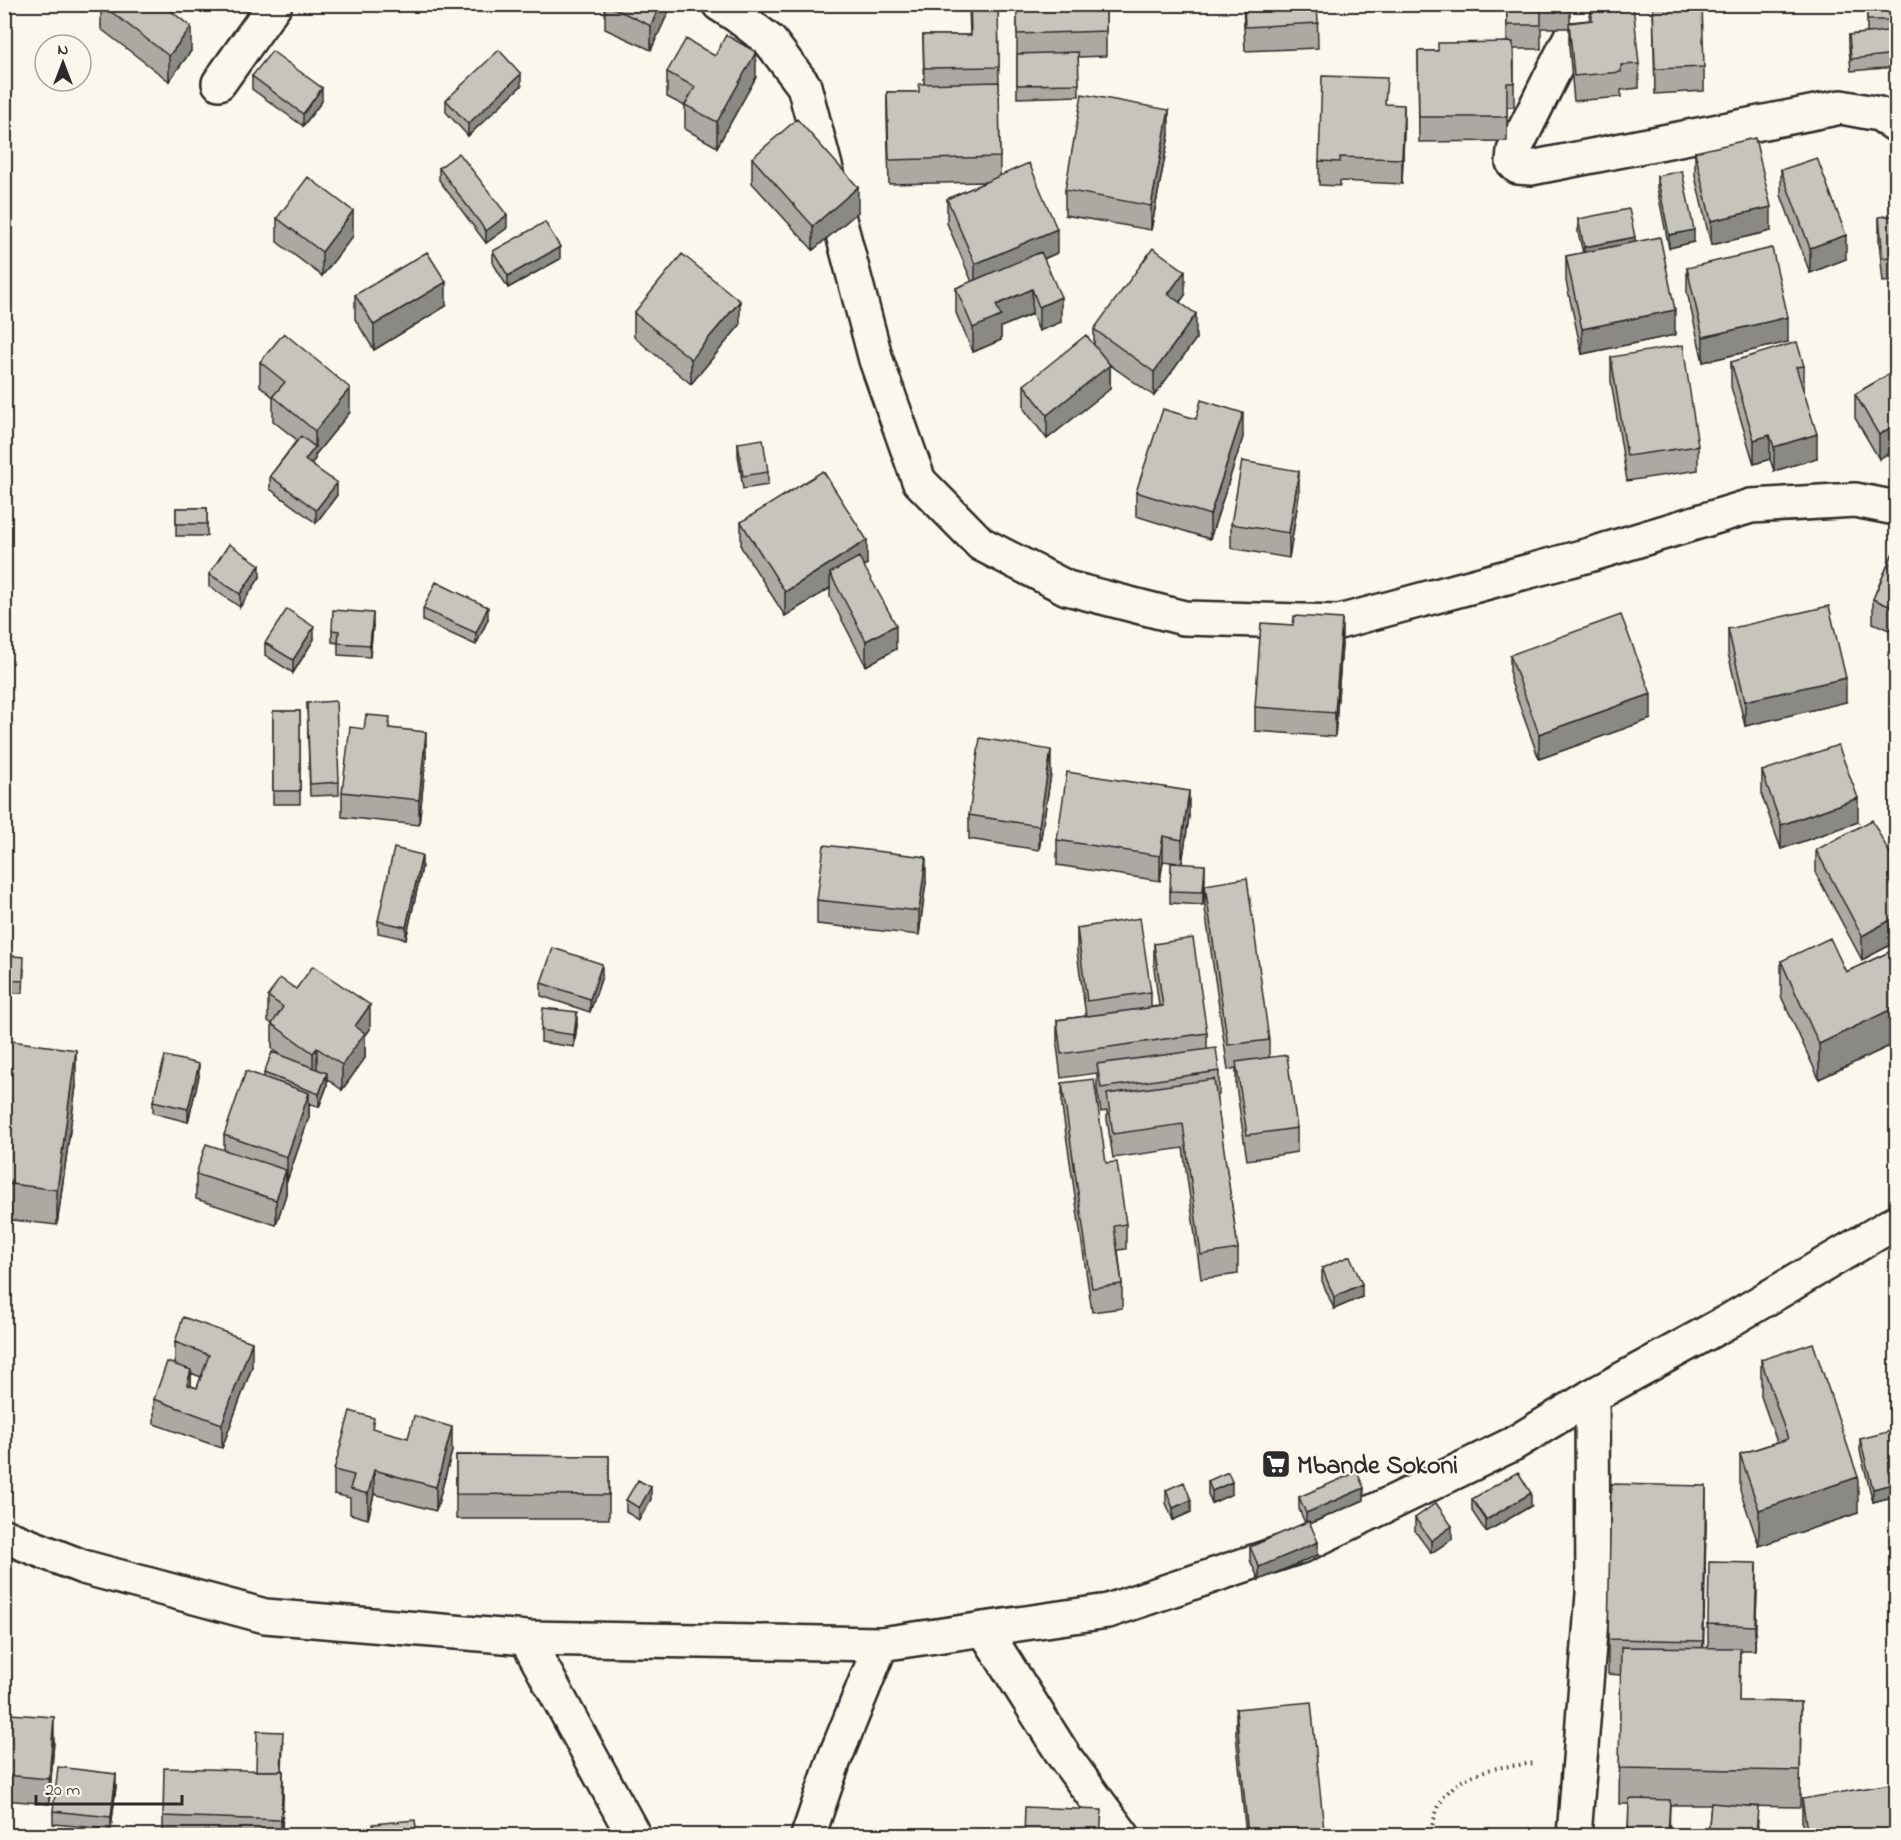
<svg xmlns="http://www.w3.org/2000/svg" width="1901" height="1840" font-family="'Indie Flower',sans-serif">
  <rect width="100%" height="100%" fill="#fbf7ec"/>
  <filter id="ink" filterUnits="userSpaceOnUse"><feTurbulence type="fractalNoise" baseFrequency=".0167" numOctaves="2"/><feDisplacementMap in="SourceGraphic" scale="12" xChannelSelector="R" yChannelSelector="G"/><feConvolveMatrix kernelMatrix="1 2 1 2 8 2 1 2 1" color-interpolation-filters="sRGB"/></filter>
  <g filter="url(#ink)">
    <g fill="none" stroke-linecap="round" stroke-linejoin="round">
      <g stroke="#2b2b2b" stroke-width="38">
        <path id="minor" d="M719,4L736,15L770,41L804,86L876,360L919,481L981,544L1067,588L1184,618L1339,622L1589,555L1751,506L1855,500L1896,508
          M1587,4L1514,151L1513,162L1518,167L1531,168L1841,107L1879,114L1896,125
          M219,83L275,4
          M984,1629L1064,1756L1123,1836
          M526,1638L634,1836
          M808,1836L834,1760L881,1644
          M1574,1836L1593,1594L1592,1396"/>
      </g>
      <g stroke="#2b2b2b" stroke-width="38">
        <path id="primary" d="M4,1536L83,1567L265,1616L526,1638L881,1644L1108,1611L1304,1545L1513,1444L1592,1396L1727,1322L1896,1222"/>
      </g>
      <path stroke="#2b2b2b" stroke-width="4" stroke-dasharray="1.5 4.5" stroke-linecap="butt" d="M1428,1836C1433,1825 1436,1810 1442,1800C1464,1768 1502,1767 1536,1763"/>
      <use href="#minor" stroke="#fbf7ec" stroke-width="33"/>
      <use href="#primary" stroke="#fbf7ec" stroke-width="33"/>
    </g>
    <path fill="#aba9a2" stroke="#2b2b2b" stroke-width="1.5" fill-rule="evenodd" d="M101,4L191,51L169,81L101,29Z
      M466,4H484L480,12Z
      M605,4H672L651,50L605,29Z
      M969,4H998L1000,176L1057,253L1044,259L1061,322L1039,331L1032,314L1001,327V340L973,352L956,313V288L972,282L947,223V199L986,182L889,184L887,117V92H919L924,84L923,35H970Z
      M1017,4H1106V56L1078,57L1079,96L1017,98Z
      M1243,4H1317L1318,48L1245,51Z
      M1507,4H1570V22L1590,20V4L1639,64V88L1621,90V97L1574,101L1569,47V28H1541V49H1514V107H1507V141L1419,142L1418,51H1438L1507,42Z
      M1653,4L1704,67V91L1655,94Z
      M1867,4H1896V67L1851,71L1849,47V35L1867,33Z
      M715,56L756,77L717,147L685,129V106L667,97V72Z
      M252,76L322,101L303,126L252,89Z
      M521,86L468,136L446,112V100Z
      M1386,104L1404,129L1402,184L1340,181V186L1319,185V161Z
      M1169,135L1151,230L1065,215V190Z
      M1695,152L1771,231L1711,245L1695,176Z
      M752,158L858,212L813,250L752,183Z
      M439,168L507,228L486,243L439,180Z
      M1781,170L1846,259L1810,273L1781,195Z
      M1657,176L1694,242L1669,248L1657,188Z
      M1896,215V281L1883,282L1879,241V217Z
      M277,218L353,236L322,276L277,242Z
      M1578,219L1635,242L1675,335L1582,354L1566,281V256L1583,253L1578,232Z
      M493,251L560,259L508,288L493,263Z
      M1687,268L1788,342L1703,362L1687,292Z
      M355,295L446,306L374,350L355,319Z
      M1185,295L1180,302L1196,339L1154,396L1110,365V389L1047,439L1024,409V385L1094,344V329Z
      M634,313L740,325L691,384L634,337Z
      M1611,357L1698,446V470L1627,481L1611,381Z
      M260,362L350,412L315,455V459L311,464L337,495L316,523L270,489V476L297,440L273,421V397L260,386Z
      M1731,362L1804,366V390H1803L1817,458L1774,471L1770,459L1754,464L1731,387Z
      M1896,370L1879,459L1855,418V394Z
      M1243,437L1210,539L1136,516V492Z
      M738,443L768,472V485L743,489L738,455Z
      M1299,495L1289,558L1231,548V524Z
      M176,508H207V536H176Z
      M741,522L867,564L864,566L896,649L866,666L830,597V588L785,616L741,547Z
      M1896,546V633L1873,623V599Z
      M209,574L260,577L240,607L209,586Z
      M423,609L488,619L476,645L423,621Z
      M373,625L370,657L338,655V643L332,642V630Z
      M1293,625L1342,644L1335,737L1255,731V707Z
      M1728,629L1846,702L1745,726L1728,653Z
      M314,639L293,673L265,655V643Z
      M1510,655L1651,719L1539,759L1510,679Z
      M307,703L339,782V795L310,796Z
      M273,711H300V804H273Z
      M390,728L426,756L419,825L342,817V792L364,729Z
      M1762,771L1858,822L1781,849L1762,796Z
      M1051,774L1039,850L969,839V815Z
      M1189,816L1182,864L1205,878L1203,905L1170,903V891L1178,863L1163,861L1160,881L1057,865V840Z
      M1816,850L1896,865V942L1862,960L1816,874Z
      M422,867L406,939L378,933V921Z
      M926,882L919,935L817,924V900Z
      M1205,885L1269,1040V1057L1297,1128V1152L1247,1160L1236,1086V1068L1228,1070L1205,909Z
      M1077,928L1151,992V1007L1159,1006L1154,968V944L1207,1033V1049L1219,1071V1095L1216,1096L1238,1249V1274L1201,1279L1183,1148L1113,1158L1107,1119V1111L1101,1112L1097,1089V1073L1061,1078L1057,1045V1020L1086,1016L1077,952Z
      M1896,949V1043L1819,1079L1781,996V961L1846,972Z
      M4,955L24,969L23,993H4Z
      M602,976L590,1012L541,996V983Z
      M296,989L370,1029L365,1036V1058L342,1090L327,1079V1086L319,1107L309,1103V1117L287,1181H286V1194L276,1225L196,1199V1174L224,1150V1135L264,1077V1073L283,1057L272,1049V1024L268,1021V996Z
      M577,1025L574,1047L541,1042V1030Z
      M4,1040L76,1086L57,1225L4,1219Z
      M199,1076L188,1122L153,1113V1101Z
      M1062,1083L1106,1163L1126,1224V1249L1118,1250L1122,1284V1308L1092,1312L1062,1107Z
      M1322,1268L1362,1297L1334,1309L1322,1281Z
      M175,1342L252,1367L222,1448L154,1424V1399L175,1364ZM191,1373L201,1377L197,1388L191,1386Z
      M1761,1360L1858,1513L1759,1546L1740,1490V1454L1777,1442L1761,1396Z
      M374,1429L452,1451L436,1511L374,1494L368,1519L350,1514V1498L334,1494V1470Z
      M1896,1437V1496L1873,1502L1860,1451V1439Z
      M456,1455L609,1456V1519H456Z
      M1208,1481L1232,1494L1212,1503L1208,1494Z
      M1166,1490L1191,1512L1173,1520L1166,1503Z
      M1299,1497L1364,1500L1310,1524L1318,1555L1259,1580L1250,1560V1547L1305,1523L1299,1509Z
      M651,1499L639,1520L626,1512V1500Z
      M1472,1499L1531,1506L1486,1532L1472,1511Z
      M1415,1518L1452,1539L1431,1553L1415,1531Z
      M1706,1522L1703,1648H1708V1624L1757,1588L1755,1650H1740L1739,1701L1801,1702L1800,1807L1740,1806L1758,1820L1757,1836H1708L1711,1805H1670L1669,1836H1628L1629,1804H1619L1621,1675L1608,1674V1639Z
      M1236,1709L1324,1830V1836H1246L1236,1734Z
      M54,1741L49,1804L5,1800V1775Z
      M283,1744L282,1771L283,1796L282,1836H163V1816L256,1771Z
      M116,1786L111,1829L53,1824V1811Z
      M1802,1799L1896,1836H1804L1802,1823Z"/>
    <path fill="#8b8984" stroke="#2b2b2b" stroke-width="1.5" d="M480,4H484L480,12Z
      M660,4H672L651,50V26Z
      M191,27V51L169,81V56Z
      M756,52V77L717,147V122Z
      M521,74V86L468,136V124Z
      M322,88V101L303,126V114Z
      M1404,105V129L1402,184V159Z
      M1169,110V135L1151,230V206Z
      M858,187V212L813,250V226Z
      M1771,207V231L1711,245V221Z
      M353,211V236L322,276V252Z
      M507,215V228L486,243V231Z
      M1057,229V253L975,288V264Z
      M1694,230V242L1669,248V235Z
      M1846,235V259L1810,273V248Z
      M1635,237V249L1584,260V247Z
      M560,247V259L508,288V276Z
      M1185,271V295L1168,318V294Z
      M446,282V306L374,350V325Z
      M1032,289V314L1001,327V340L973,352V328L996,305Z
      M1061,297V322L1039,331V307Z
      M740,301V325L691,384V359Z
      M1675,310V335L1582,354V329Z
      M1196,314V339L1154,396V372Z
      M1788,317V342L1703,362V337Z
      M1110,365V389L1047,439V415Z
      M350,388V412L315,455V459L305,472V460L315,447V431Z
      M1243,413V437L1210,539V515Z
      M1896,424V449L1879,459V435Z
      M1817,434V458L1774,471V447Z
      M1770,435V459L1754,464V440Z
      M1299,471V495L1289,558V533Z
      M337,483V495L316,523V510Z
      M867,540V564L836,584L830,573V588L785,616V592Z
      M260,565V577L240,607V594Z
      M488,607V619L476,645V633Z
      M373,613V625L370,657V645Z
      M1342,619V644L1335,737V713Z
      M896,625V649L866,666V641Z
      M314,627V639L293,673V660Z
      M1846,678V702L1745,726V701Z
      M1651,694V719L1539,759V734Z
      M426,732V756L419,825V800Z
      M1051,750V774L1039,850V826Z
      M1189,791V816L1182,864V840Z
      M1858,798V822L1781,849V825Z
      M1163,836V861L1160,881V856Z
      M422,855V867L406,939V927Z
      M926,857V882L919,935V911Z
      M1205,865V878L1203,905V892Z
      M1896,917V942L1862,960V936Z
      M602,964V976L590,1012V999Z
      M370,1005V1029L365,1036V1058L342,1090V1065L355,1026Z
      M1896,1007V1043L1819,1079V1044Z
      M577,1012V1025L574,1047V1035Z
      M317,1048V1072L313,1078V1053Z
      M76,1050V1086L57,1225V1190Z
      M199,1064V1076L188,1122V1109Z
      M327,1073V1086L319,1107V1094Z
      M309,1093V1117L287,1181V1157Z
      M286,1170V1194L276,1225V1200Z
      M1362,1284V1297L1334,1309V1297Z
      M252,1342V1367L222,1448V1424Z
      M191,1370V1394L187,1385Z
      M452,1427V1451L436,1511V1487Z
      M374,1470V1494L368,1519V1494Z
      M1858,1477V1513L1759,1546V1510Z
      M1232,1482V1494L1212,1503V1491Z
      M1896,1483V1496L1873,1502V1489Z
      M1706,1486V1522L1703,1677V1641Z
      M651,1487V1499L639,1520V1508Z
      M1364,1488V1500L1306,1525V1513Z
      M1531,1493V1506L1486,1532V1520Z
      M1191,1500V1512L1173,1520V1508Z
      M1452,1526V1539L1431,1553V1541Z
      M1318,1542V1555L1259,1580V1567Z
      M1757,1563V1588L1755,1650V1626Z
      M54,1717V1741L49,1804V1779Z
      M283,1771V1796L281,1836V1820Z
      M116,1774V1786L111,1829V1817Z"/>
    <path fill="#c7c4bc" stroke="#2b2b2b" stroke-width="1.5" d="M101,4H162L191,27L169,56Z
      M605,4H660L651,26Z
      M970,4H998L999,67L924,68L923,35H971Z
      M1017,4H1106V31L1017,34Z
      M1244,4H1317L1318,23L1245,27Z
      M1507,4H1541V25H1507Z
      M1591,4H1633L1639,64L1621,65V72L1574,76L1569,23L1592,20Z
      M1653,4H1702L1704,67L1655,69Z
      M1867,4H1896V20H1867Z
      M1896,30V54L1851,59L1849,35Z
      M726,35L756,52L717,122L685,105L695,87L667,72L686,39L715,56Z
      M1513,42L1514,83H1507V117H1419L1418,51H1438V43Z
      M499,50L521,74L468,124L446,100Z
      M272,51L322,88L303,114L252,76Z
      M1078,52L1079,84L1017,85V54Z
      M1322,76L1387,78L1385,104L1404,105L1402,159L1340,157V162L1319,161Z
      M999,82L1000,157L889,160L887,92H919V84Z
      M1082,94L1169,110L1151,206L1065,190Z
      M797,119L858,187L813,226L752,158Z
      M1755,138L1771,207L1711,221L1695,152Z
      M459,153L507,215L486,231L439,168Z
      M1817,158L1846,235L1810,248L1781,170Z
      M1029,163L1057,229L975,264L947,199Z
      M1682,171L1694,230L1669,235L1657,176Z
      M308,177L353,211L322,252L277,218Z
      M1629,209L1635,237L1584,247L1578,219Z
      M1896,215V256L1883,258L1879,217Z
      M545,222L560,247L508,276L493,251Z
      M1660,237L1675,310L1582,329L1566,256Z
      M1153,248L1185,271L1168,294L1196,314L1154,372L1094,329Z
      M1772,248L1788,317L1703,337L1687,268Z
      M427,252L446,282L374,325L355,295Z
      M1041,252L1061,297L1039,307L1032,289L996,305L1001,316L973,328L956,288Z
      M682,254L740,301L691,359L634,313Z
      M284,333L350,388L315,431L273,396L285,382L260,362Z
      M1086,335L1110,365L1047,415L1024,385Z
      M1797,342L1804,366L1796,367L1817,434L1774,447L1770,435L1754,440L1731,362Z
      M1683,345L1698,446L1627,456L1611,357Z
      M1896,370V424L1879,435L1855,394Z
      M1201,400L1243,413L1210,515L1136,492L1163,409L1196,419Z
      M301,436L315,447L305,460L337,483L316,510L270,476Z
      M763,439L768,472L743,476L738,443Z
      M1242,461L1299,471L1289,533L1231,524Z
      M823,471L867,540L785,592L741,522Z
      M176,508H207V524H176Z
      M229,544L260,565L240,594L209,574Z
      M1896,546V609L1873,599Z
      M859,557L896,625L866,641L830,573Z
      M436,582L488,607L476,633L423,609Z
      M1829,606L1846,678L1745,701L1728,629Z
      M287,609L314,627L293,660L265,643Z
      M333,610L373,613L370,645L338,643L339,631L332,630Z
      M1621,615L1651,694L1539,734L1510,655Z
      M1294,616L1342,619L1335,713L1255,707L1261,623L1293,625Z
      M336,701L339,782L310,784L307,703Z
      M273,711H300V791H273Z
      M366,715L390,717L389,728L426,732L419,800L342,792L350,727L364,729Z
      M980,738L1051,750L1039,826L969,815Z
      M1838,745L1858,798L1781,825L1762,771Z
      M1067,772L1189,791L1182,840L1163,836L1160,856L1057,840Z
      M1872,820L1896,865V917L1862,936L1816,850Z
      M824,845L926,857L919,911L817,900Z
      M394,848L422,855L406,927L378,921Z
      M1171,863L1205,865L1203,892L1170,891Z
      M1247,878L1269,1040L1228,1045L1205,885Z
      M1140,918L1151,992L1087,1001L1077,928Z
      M1193,938L1207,1033L1061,1054L1057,1020L1163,1006L1154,944Z
      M1830,938L1846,972L1896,949V1007L1819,1044L1781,961Z
      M553,948L602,964L590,999L541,983Z
      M4,955L24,957L23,981L4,980Z
      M313,966L370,1005L355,1026L365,1033L342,1065L317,1048L313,1053L272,1024L283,1007L268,996L280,978L296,989Z
      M543,1008L577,1012L574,1035L541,1030Z
      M4,1040L76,1050L57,1190L4,1183Z
      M1216,1048L1219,1071L1101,1088L1097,1064Z
      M272,1052L327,1073L319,1094L264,1073Z
      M1287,1055L1297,1128L1247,1135L1236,1062Z
      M165,1056L199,1064L188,1109L153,1101Z
      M246,1071L309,1093L287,1157L224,1135Z
      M1094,1079L1106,1163L1117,1162L1126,1224L1114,1226L1122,1284L1092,1288L1062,1083Z
      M1214,1079L1238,1249L1201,1255L1183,1124L1113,1134L1107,1094Z
      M206,1144L286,1170L276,1200L196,1174Z
      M1350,1256L1362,1284L1334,1297L1322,1268Z
      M183,1317L252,1342L222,1424L154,1399L167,1362L191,1370L187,1385L197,1388L209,1355L175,1342Z
      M1813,1343L1858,1477L1759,1510L1740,1454L1788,1439L1761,1360Z
      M350,1411L374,1418L372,1428L408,1438L414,1416L452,1427L436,1487L374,1470L368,1494L350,1489L354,1475L334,1470Z
      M1895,1430L1896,1437V1483L1873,1489L1860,1439Z
      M456,1455L609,1456V1495L456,1494Z
      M1228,1472L1232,1482L1212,1491L1208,1481Z
      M1357,1472L1364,1488L1306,1513L1299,1497Z
      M1518,1472L1531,1493L1486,1520L1472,1499Z
      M638,1480L651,1487L639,1508L626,1500Z
      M1184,1482L1191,1500L1173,1508L1166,1490Z
      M1611,1484L1706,1486L1703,1641L1608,1639Z
      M1436,1503L1452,1526L1431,1541L1415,1518Z
      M1309,1521L1318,1542L1259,1567L1250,1547Z
      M1709,1562L1757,1563L1755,1626L1708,1624Z
      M1621,1647L1740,1648L1739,1701L1801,1702L1800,1771L1619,1768Z
      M1311,1702L1324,1830L1266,1836H1248L1236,1709Z
      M10,1714L54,1717L49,1779L5,1775Z
      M257,1731L283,1732L281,1771H256Z
      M58,1767L116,1774L111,1817L53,1811Z
      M164,1768L283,1771L281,1820L163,1816Z
      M1896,1783V1836H1808L1802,1799Z
      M1629,1799L1670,1800L1668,1836H1628Z
      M1711,1803L1758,1807L1756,1836H1708Z
      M1025,1807L1102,1810L1100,1836H1024Z
      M415,1820L417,1836H374L373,1824Z"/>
  </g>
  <defs>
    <g id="supermarket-square" transform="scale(1.5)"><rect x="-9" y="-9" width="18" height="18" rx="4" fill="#2b2b2b" stroke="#fbf7ec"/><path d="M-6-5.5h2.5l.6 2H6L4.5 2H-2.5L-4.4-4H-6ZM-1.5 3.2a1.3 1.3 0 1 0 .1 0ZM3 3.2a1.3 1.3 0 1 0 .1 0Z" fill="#fff"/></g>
  </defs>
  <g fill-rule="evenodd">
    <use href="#supermarket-square" x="1276" y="1464"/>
  </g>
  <g text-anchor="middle" stroke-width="4.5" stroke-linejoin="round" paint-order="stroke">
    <g font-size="26" font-weight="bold" fill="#2b2b2b" stroke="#fbf7ec" text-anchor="start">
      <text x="1297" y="1473">Mbande Sokoni</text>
    </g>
  </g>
  <rect width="1901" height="1840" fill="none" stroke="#fbf7ec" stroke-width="24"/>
  <rect x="12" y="12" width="1877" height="1816" fill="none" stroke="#2b2b2b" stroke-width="2" filter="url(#ink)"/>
  <g transform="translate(63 63)"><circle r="28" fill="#fbf7ec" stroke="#a8a59f" stroke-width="1.5"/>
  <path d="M0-4.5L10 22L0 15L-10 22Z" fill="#2b2b2b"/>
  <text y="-9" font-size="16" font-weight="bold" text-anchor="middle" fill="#2b2b2b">N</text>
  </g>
  <path d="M36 1795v9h146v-9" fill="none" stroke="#2b2b2b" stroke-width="3"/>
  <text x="45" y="1795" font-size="18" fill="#2b2b2b" stroke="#fbf7ec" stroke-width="4.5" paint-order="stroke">20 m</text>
</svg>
